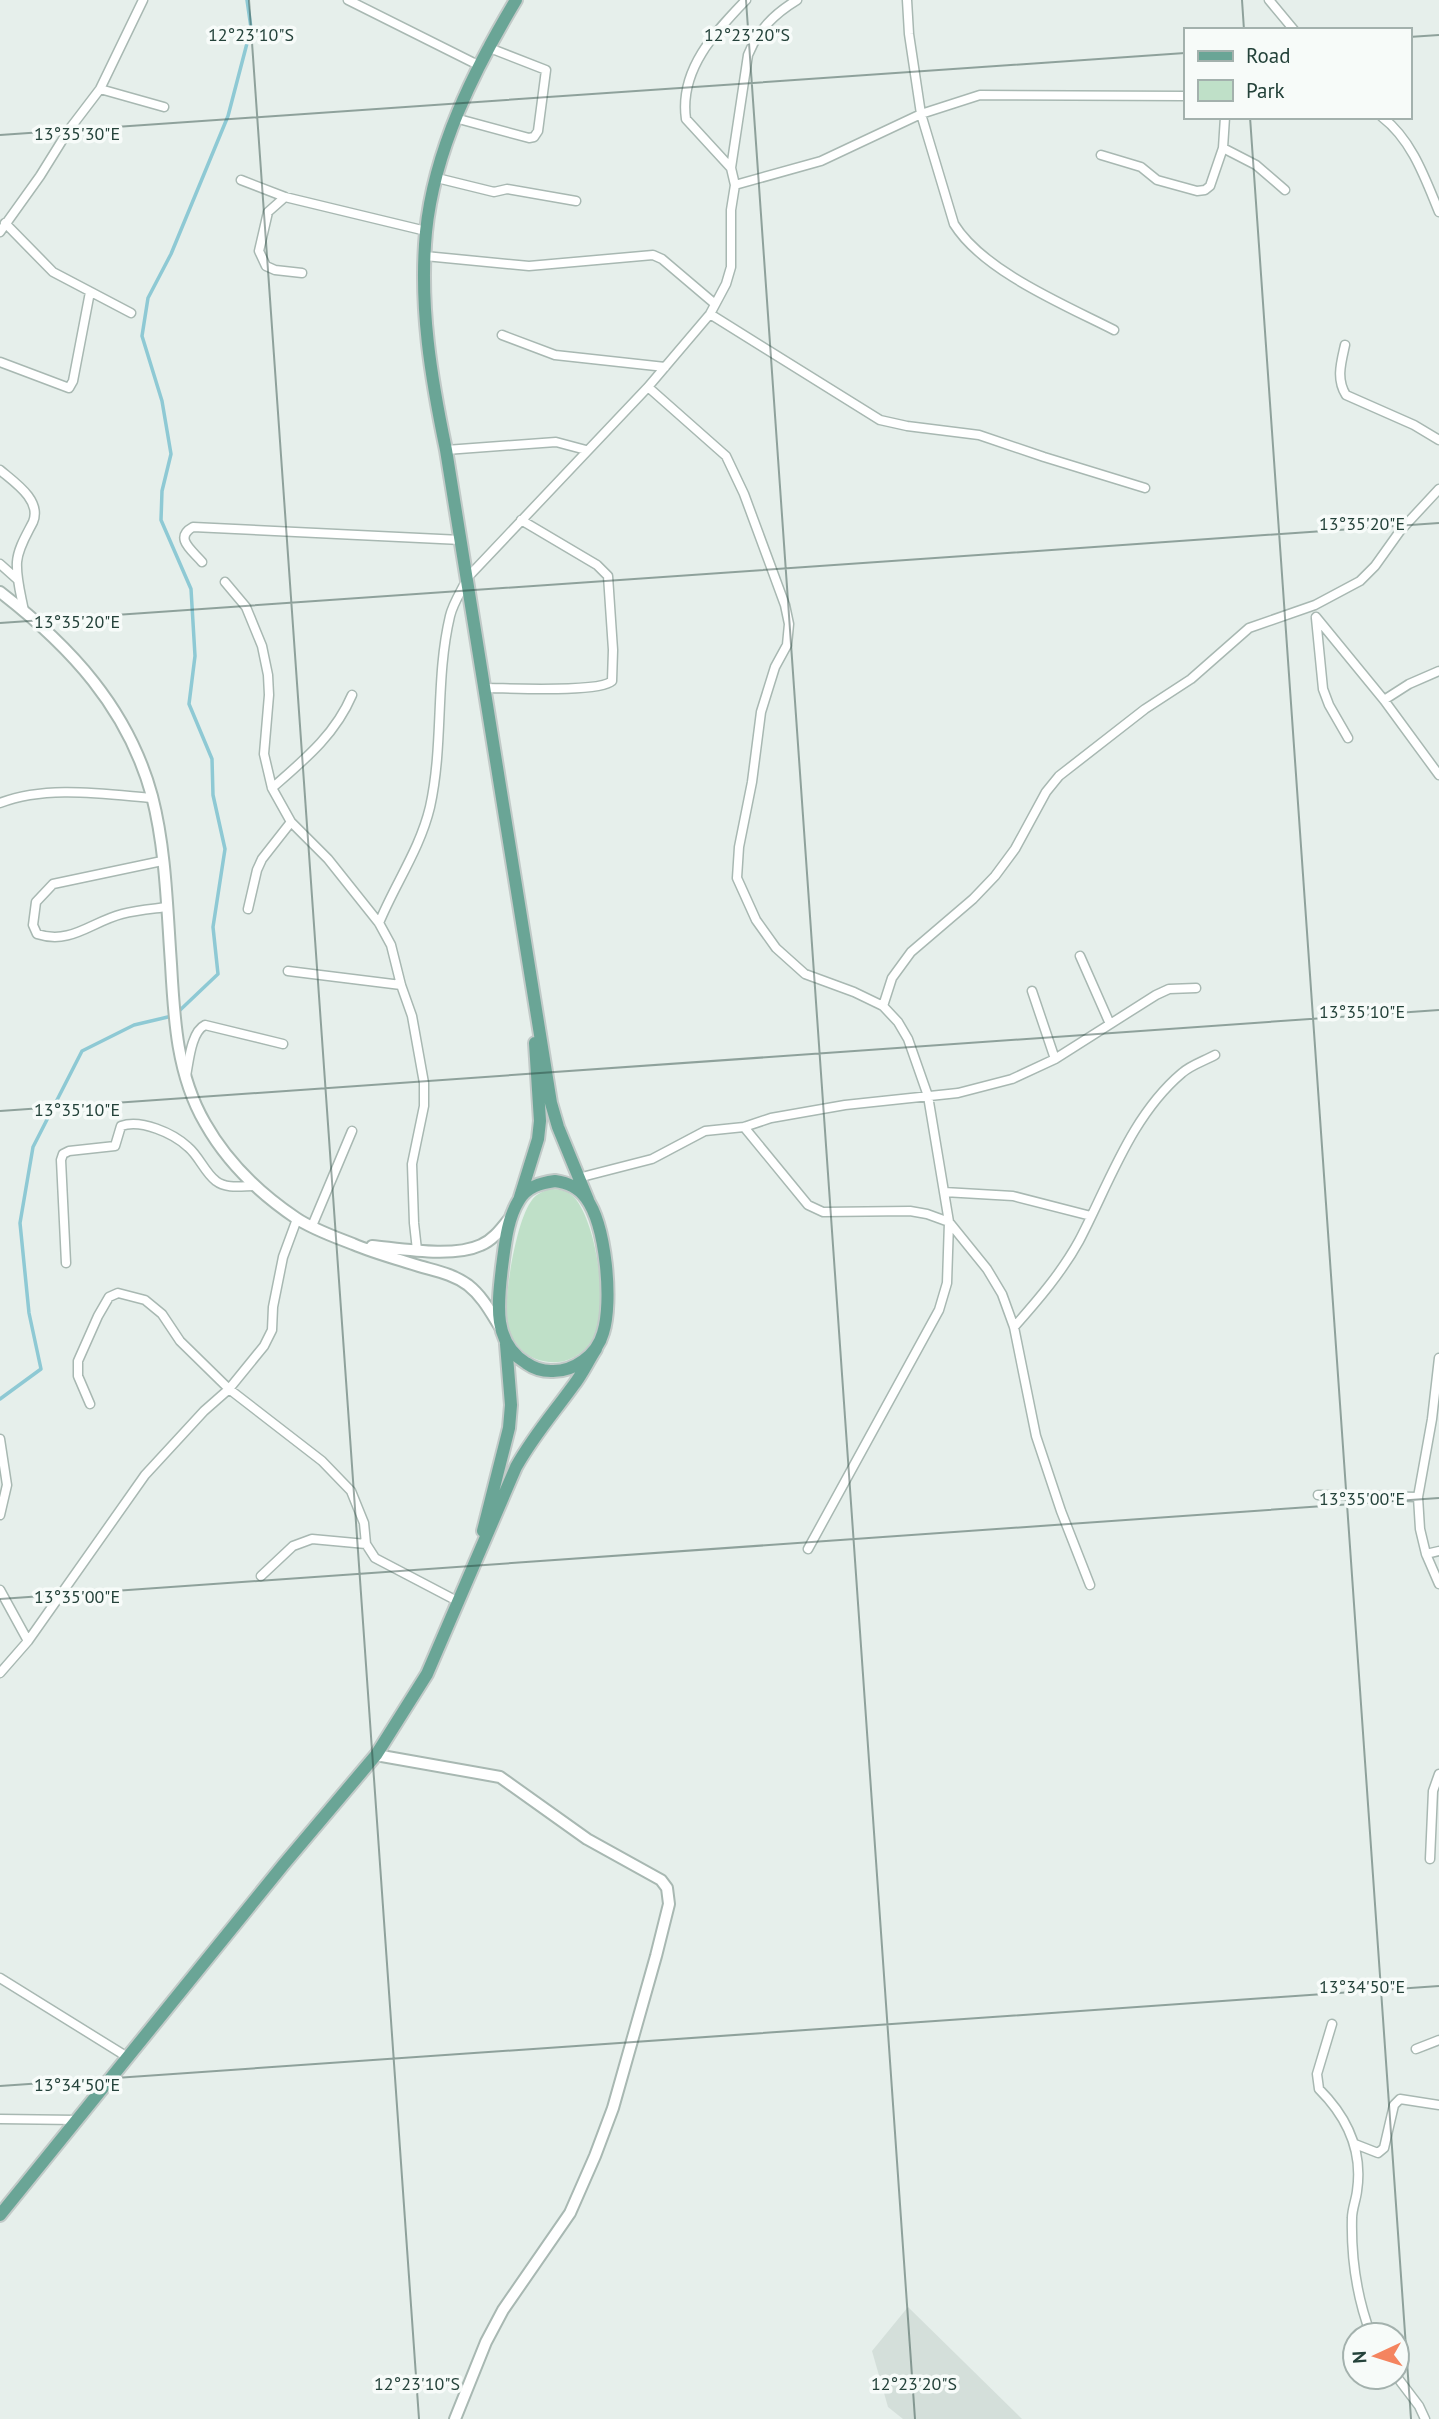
<svg xmlns="http://www.w3.org/2000/svg" width="1439" height="2419" font-family="'PT Sans',sans-serif">
  <rect width="100%" height="100%" fill="#e6efeb"/>
  <path fill="#d4dfda" d="M908,2307L1022,2419H903L888,2407L872,2351Z"/>
  <path fill="#bfe0c8" d="M549,1189C558,1189 567,1190 574,1197C596,1221 609,1305 595,1335C588,1349 574,1361 558,1362C544,1363 529,1359 520,1348C514,1341 509,1334 507,1325C503,1300 516,1220 532,1200C536,1194 542,1192 549,1189Z"/>
  <g fill="none" stroke-linecap="round" stroke-linejoin="round">
    <path stroke="#8ec9d4" stroke-width="3.5" d="M178,1012L218,974L213,927L225,849L213,795L212,759L189,704L195,656L191,589L161,520L162,491L171,454L162,401L142,336L148,298L171,254L228,116L251,28L247,0
      M0,1399L41,1369L29,1313L20,1223L33,1147L82,1051L134,1025L172,1016"/>
    <g stroke="#a8b8b2" stroke-width="11">
      <path id="minor" d="M348,0L478,65
        M907,0L909,34L921,114L954,224C983,271 1065,305 1114,330
        M1269,0L1294,30
        M100,89L164,107
        M1382,117C1412,140 1425,178 1439,212
        M455,118L529,138L534,137L538,131L546,70L487,47
        M1223,148L1256,165L1285,190
        M1101,155L1141,167L1157,180L1197,191L1205,190L1210,186L1223,148L1225,117
        M731,168L686,119C679,70 715,32 746,0
        M437,178L494,192L507,189L576,201
        M241,180L285,197L426,231
        M735,185L731,168L748,55C758,30 774,14 797,0
        M285,197L268,212L259,251L266,266L275,270L302,273
        M5,223L53,272L131,313
        M0,232L40,176L68,131L100,89L143,0
        M425,256L529,266L653,255L662,259L715,304
        M710,314L880,420L907,426L979,435L1044,457L1145,488
        M502,335L555,355L665,367
        M1345,345C1341,363 1336,379 1346,395L1414,425L1439,440
        M0,362L69,388L73,381L90,292
        M648,387L726,456L744,494L785,605L789,624L787,645L775,667L761,712L752,782L739,847L737,878L756,920L776,948L805,974L854,992L883,1006L898,1022L908,1039L928,1096L949,1222L947,1283L939,1310L808,1549
        M446,450L556,442L586,450
        M0,470C14,482 42,500 33,522C27,534 18,548 17,562C16,578 21,595 24,611
        M202,562C193,551 173,538 193,527L461,540
        M0,564L18,580
        M225,582L246,607L262,646L268,675L269,695L264,754L272,788L291,822L328,859L379,923L391,945L401,985L412,1016L424,1083V1106L412,1164L414,1223L417,1250
        M1316,617L1384,700L1439,775
        M1316,618L1323,689L1329,705L1348,738
        M484,688C508,688 599,693 612,681L613,650L608,576L597,565L521,520
        M1384,700L1409,684L1439,671
        M272,788C304,760 335,735 352,695
        M0,803C46,785 104,794 152,798
        M162,861L53,884L36,902L33,925L37,934C71,945 91,922 122,914C137,910 152,909 167,907
        M248,909L257,870L262,859L291,822
        M379,923C395,884 420,849 430,807C444,744 435,679 450,616C453,603 462,590 468,577L648,387L710,314L726,284L731,267V210L735,185L821,161L921,114L980,95L1185,96
        M1080,956L1110,1024
        M288,971L401,985
        M1032,991L1055,1059
        M883,1006L892,978L911,952L973,899L995,876L1015,849L1046,792L1059,776L1145,709L1191,679L1249,628L1315,605L1360,581L1375,566L1400,531L1439,489
        M186,1076C189,1061 191,1032 205,1025L283,1044
        M744,1127L808,1205L823,1212L910,1211L927,1214L949,1222L987,1269L1002,1294L1014,1327L1036,1436L1061,1511L1090,1585
        M578,1178L652,1159L705,1131L744,1127L771,1118L845,1105L958,1093L1012,1079L1055,1059L1156,995L1169,989L1196,988
        M944,1192L1013,1196L1091,1216
        M312,1226L352,1131
        M66,1263L61,1160L63,1154L69,1151L115,1146L121,1126C141,1119 173,1133 188,1147C199,1156 205,1173 216,1181C226,1189 242,1186 254,1186
        M1014,1327C1038,1300 1062,1272 1079,1241C1109,1184 1131,1116 1182,1073C1191,1065 1204,1061 1215,1055
        M1439,1358L1432,1419L1418,1497L1420,1529L1426,1554L1439,1584
        M90,1404L78,1376V1361L98,1316L109,1297L118,1293L145,1300L162,1314L180,1341L229,1389L322,1461L351,1491L364,1523L366,1544L375,1558L459,1602
        M0,1439L7,1485L0,1515
        M1318,1495L1418,1497
        M1426,1554L1439,1551
        M261,1576L293,1546L312,1539L366,1544
        M0,1590L28,1641
        M0,1673L28,1641L145,1475L204,1411L229,1389L264,1346L272,1330L273,1307L283,1257L297,1219
        M1430,1859L1433,1791L1439,1774
        M0,1978L129,2058
        M1332,2024L1317,2074L1319,2089C1347,2117 1363,2151 1357,2191C1356,2200 1352,2209 1352,2218C1351,2258 1357,2298 1371,2335
        M1416,2049L1439,2040
        M0,2119L77,2120
        M1355,2144L1378,2153L1384,2148L1394,2105L1400,2099L1439,2105
        M1397,2377L1419,2406L1425,2419"/>
    </g>
    <g stroke="#a8b8b2" stroke-width="14">
      <path id="tertiary" d="M0,592C70,646 128,708 152,796C166,850 167,909 171,964C174,1019 177,1075 205,1123C227,1162 259,1193 296,1218C312,1229 335,1237 353,1244C374,1253 397,1259 419,1266C436,1271 453,1274 468,1285C482,1296 490,1311 500,1327
        M372,1246C403,1249 453,1258 481,1245C493,1240 501,1229 509,1219
        M376,1755L500,1777L587,1839L661,1880L667,1888L669,1904L656,1956L613,2108L595,2156L570,2213L503,2310L486,2342L455,2419"/>
    </g>
    <g stroke="#c2cac8" stroke-width="16">
      <path id="primary" d="M516,0C474,70 434,150 426,232C419,306 431,378 446,450L551,1103L558,1127L588,1200
        M555,1181C568,1183 578,1187 586,1198C606,1225 613,1302 603,1333C597,1355 574,1372 551,1371C543,1371 533,1368 526,1363C492,1342 498,1302 502,1267C505,1245 507,1219 519,1200C527,1187 540,1183 555,1181Z
        M520,1197L538,1139L540,1121L535,1043
        M483,1531L509,1428L511,1405L506,1344
        M0,2215L284,1864L376,1755L427,1674L516,1467C534,1435 552,1415 573,1386C582,1375 588,1361 596,1349"/>
    </g>
    <use href="#minor" stroke="#fff" stroke-width="8"/>
    <use href="#tertiary" stroke="#fff" stroke-width="10"/>
    <use href="#primary" stroke="#6aa596" stroke-width="12"/>
  </g>
  <path fill="none" stroke="#24423a" stroke-width="2" stroke-opacity="0.45" d="M249,0L419,2419M746,0L915,2419M1242,0L1244,30M1409,37L1439,35M1250,117L1411,2419M0,135L1185,53M0,623L1439,523M0,1111L1439,1010M0,1599L1439,1498M0,2086L1439,1986"/>
  <g font-size="18" text-anchor="middle" fill="#24423a" stroke="#f7fbf9" stroke-width="7" stroke-linejoin="round" paint-order="stroke">
    <text x="251" y="41">12°23'10"S</text>
    <text x="747" y="41">12°23'20"S</text>
    <text x="77" y="140">13°35'30"E</text>
    <text x="1362" y="530">13°35'20"E</text>
    <text x="77" y="628">13°35'20"E</text>
    <text x="1362" y="1018">13°35'10"E</text>
    <text x="77" y="1116">13°35'10"E</text>
    <text x="1362" y="1505">13°35'00"E</text>
    <text x="77" y="1603">13°35'00"E</text>
    <text x="1362" y="1993">13°34'50"E</text>
    <text x="77" y="2091">13°34'50"E</text>
    <text x="417" y="2390">12°23'10"S</text>
    <text x="914" y="2390">12°23'20"S</text>
  </g>
  <rect x="1184" y="28" width="228" height="91" fill="#f7fbf9" stroke="#a3b1ad" stroke-width="2"/>
  <rect x="1198" y="51" width="35" height="10" fill="#6aa596" stroke="#a3b1ad" stroke-width="2"/>
  <text x="1246" y="63" font-size="21" fill="#24423a">Road</text>
  <rect x="1198" y="80" width="35" height="21" fill="#bfe0c8" stroke="#a3b1ad" stroke-width="2"/>
  <text x="1246" y="98" font-size="21" fill="#24423a">Park</text>
  <g transform="translate(1376 2356) rotate(266)"><circle r="33" fill="#f7fbf9" stroke="#a3b1ad" stroke-width="2"/>
  <path d="M0-5L12 26L0 18L-12 26Z" fill="#f4845f"/>
  <text y="-10" font-size="19" font-weight="bold" text-anchor="middle" fill="#24423a">N</text>
  </g>
</svg>
